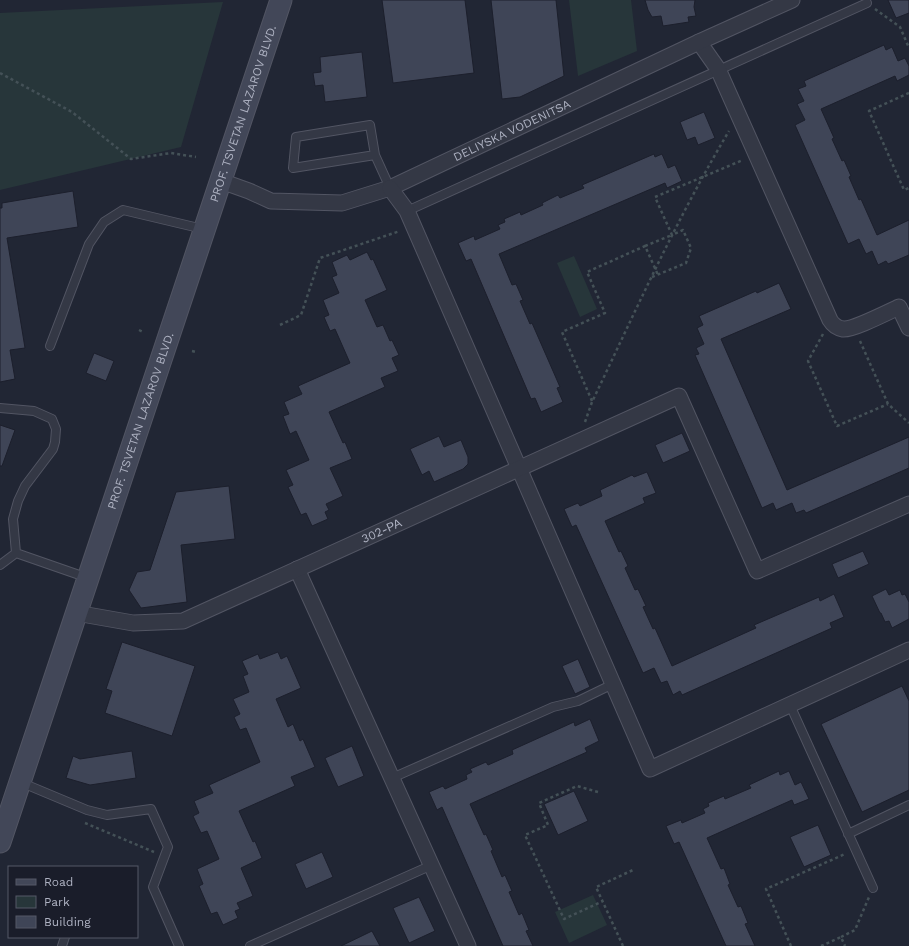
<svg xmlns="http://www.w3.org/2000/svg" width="909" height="946" font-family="'Work Sans',sans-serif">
  <rect width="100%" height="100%" fill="#212634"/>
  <path fill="#27363a" d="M569,0H631L637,51L578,76Z
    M223,2L181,147L0,190V13Z
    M574,256L597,309L580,317L557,263Z
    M593,895L607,925L569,943L555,912Z"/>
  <path fill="#3f4557" stroke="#1c1f2c" d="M382,0H465L474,73L393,83Z
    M491,0H556L564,76L520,97L502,99Z
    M645,0H695L694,7L696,16L688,17L689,22L663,26L661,16L652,17L648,10Z
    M888,0H909V13L896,18Z
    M884,45L886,50L892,47L898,61L905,58L909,66V75L897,81L895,76L821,109L834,138L832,139L842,161L844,160L851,176L849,177L859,200L861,199L877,235L909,220V255L888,264L886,261L878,265L872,251L866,254L859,239L848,244L795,125L805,120L797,104L804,101L798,89L806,86L804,81Z
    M362,52L367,97L325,102L323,85L315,86L313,73L321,72L320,57Z
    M704,112L715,138L698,145L695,137L687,140L680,122Z
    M654,154L655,157L662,154L668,168L675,165L682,181L667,188L665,183L499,254L512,285L516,284L523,300L520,301L530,324L532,323L560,387L557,388L563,402L541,412L535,398L531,399L471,259L466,261L458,243L474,236L475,240L500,229L498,225L505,222L504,219L520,212L521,215L543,205L542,203L558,195L560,198L584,188L582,185Z
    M73,191L78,227L7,238L25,348L10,350L15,379L0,382V208H2V203Z
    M367,252L371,260L373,259L387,290L365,300L377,327L383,325L390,341L392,340L399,355L392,358L398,371L381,378L385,387L329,412L343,443L345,442L352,459L330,468L343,496L326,504L329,510L325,512L328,519L312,526L306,513L301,515L288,487L293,485L286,470L309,460L296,431L290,434L283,416L289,414L284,402L302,394L298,386L350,363L335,329L330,331L324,317L329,315L323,300L339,293L332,277L337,275L332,262L347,255L350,260Z
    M779,283L791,309L721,339L787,490L909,437V468L806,513L804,510L796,513L792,503L776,510L773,503L762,508L695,355L699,354L696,348L704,344L697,328L703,325L699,316L756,291L757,293Z
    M94,353L114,361L106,381L86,373Z
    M0,425L15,430L2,466H0Z
    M682,433L690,451L663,463L655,445Z
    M439,436L444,447L461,440L468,457V464L463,469L434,482L429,471L422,475L410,449Z
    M647,472L656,493L643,498L645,503L605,521L619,552L621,551L628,566L625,568L635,590L638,589L646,606L643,607L653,629L655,628L672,666L756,628L754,625L819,597L820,601L834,594L844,617L830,623L832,628L682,695L680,691L673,695L667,681L661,683L654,668L643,673L576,525L572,527L564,509L578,503L580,506L602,496L600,490L632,475L634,477Z
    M229,486L235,539L181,545L187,602L141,608L129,590L137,572L150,570L176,492Z
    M863,551L869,564L838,578L832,564Z
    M886,589L889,595L900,590L902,595L905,594L909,602V619L892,628L889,621L885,622L881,613H880L872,596Z
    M122,642L195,666L172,736L105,713L112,691L106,689Z
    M278,652L281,659L287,656L301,688L276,699L288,727L293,724L300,741L303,739L315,767L291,777L295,786L239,811L253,842L255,841L262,858L241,868L253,896L237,903L240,909L235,911L238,918L223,925L217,912L211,914L199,886L203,884L197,869L219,859L207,831L201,833L193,816L199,813L194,801L213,793L209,785L260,762L246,728L240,730L234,717L240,714L233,699L249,692L243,676L248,674L242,661L258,654L260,659Z
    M578,659L590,687L575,694L562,666Z
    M902,686L909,701V790L862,812L821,724Z
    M590,719L599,741L585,748L587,752L470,804L484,835L486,834L493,850L491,851L502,877L505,875L512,891L509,892L519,915L522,913L529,930L526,931L533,946H503L442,807L437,810L429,792L443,786L445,789L467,779L466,775L472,772L470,769L486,762L488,765L513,754L512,750L574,722L575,726Z
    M352,746L364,776L338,787L325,758Z
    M132,751L136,778L90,785L66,778L73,756L80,759Z
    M779,771L780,775L789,771L795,785L801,782L809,799L794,805L792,800L707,838L721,869L724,868L730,884L728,885L738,907L741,906L748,923L745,924L755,946H726L679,842L674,844L666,826L681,820L682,823L705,813L703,809L709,806L708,803L724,796L725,799L751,788L749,785Z
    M574,791L588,821L558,835L544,804Z
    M818,825L831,855L804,867L790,837Z
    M322,852L333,877L306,889L295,864Z
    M419,897L435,931L409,943L393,908Z
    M372,931L380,946H341Z"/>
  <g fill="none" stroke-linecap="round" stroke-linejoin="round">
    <g stroke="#525563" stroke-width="10">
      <path id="service" d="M375,155L293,168L296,137L370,125L375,155L390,188
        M407,211L867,3
        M50,346L89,244L104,222L123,210L203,229
        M0,408L34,411L52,419L56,429L55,442L53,449L25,486L18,501L13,519L16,553
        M16,553L88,578
        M0,565L16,553
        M790,705L873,888
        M392,778L553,707L578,701L613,684
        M20,782L87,810L107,815L151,809L168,847L153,887L179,946
        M848,834L909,805
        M62,946L65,937
        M250,946L432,865"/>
    </g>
    <g stroke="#525563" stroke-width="17">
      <g id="minor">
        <path d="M699,42L718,69L830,320C833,325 837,328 843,329C853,330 888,312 899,307L909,328"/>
        <path id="s1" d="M221,181L249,191L271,201L342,203L390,188L699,42L792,0"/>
        <path d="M390,188L407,211L650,769L909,650"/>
        <path d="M297,569L468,946"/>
        <path id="s2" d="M76,613L133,623L183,621L679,396L757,571L909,504"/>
      </g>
    </g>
    <g stroke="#525563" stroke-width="23">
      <g id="secondary">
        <path id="s3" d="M0,842L281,0"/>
      </g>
    </g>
    <path stroke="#445157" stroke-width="2.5" stroke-dasharray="3 3" stroke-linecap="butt" d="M875,9L900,27L909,48
      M0,73L72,112L131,159L171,153L196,157
      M909,93L869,111L904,190L909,188
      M645,246L672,235
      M652,277L686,263L691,248L683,230L672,235L655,197L743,160
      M280,325L301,315L320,258L400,231
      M139,330L143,332
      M823,334L808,361L837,426L888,404
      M860,341L888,404L909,423
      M192,351L196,352
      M592,401L562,332L605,313L587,272L645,246L658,275
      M585,422L592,402C636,310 677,218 729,131
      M598,792L577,786L539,803L548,825L525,835L564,919L603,901
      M85,823L154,852
      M841,937L855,930L869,897
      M623,946L596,887L633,870
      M791,946L766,889L845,854
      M821,946L841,937L845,946"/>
    <use href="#service" stroke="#343845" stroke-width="8"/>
    <use href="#minor" stroke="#343845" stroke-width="15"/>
    <use href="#secondary" stroke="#424758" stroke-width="21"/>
  </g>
  <g text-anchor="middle" stroke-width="3.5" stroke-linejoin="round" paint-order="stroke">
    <g font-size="12" fill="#aeb2c2" stroke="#1a1d2a">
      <text dy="4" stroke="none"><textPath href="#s3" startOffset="768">PROF. TSVETAN LAZAROV BLVD.</textPath></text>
      <text dy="4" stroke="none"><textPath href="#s1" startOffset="310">DELIYSKA VODENITSA</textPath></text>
      <text dy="4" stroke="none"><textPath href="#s3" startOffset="444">PROF. TSVETAN LAZAROV BLVD.</textPath></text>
      <text dy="4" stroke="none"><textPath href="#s2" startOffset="326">302-РА</textPath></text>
    </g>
  </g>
  <rect x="8" y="866" width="130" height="72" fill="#1a1d2a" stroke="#555967"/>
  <rect x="16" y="879" width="20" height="6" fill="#424758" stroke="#555967"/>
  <text x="44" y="886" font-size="12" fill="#aeb2c2">Road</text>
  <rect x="16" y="896" width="20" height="12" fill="#27363a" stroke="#555967"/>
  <text x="44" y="906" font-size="12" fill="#aeb2c2">Park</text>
  <rect x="16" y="916" width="20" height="12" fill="#3f4557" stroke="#555967"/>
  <text x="44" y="926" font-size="12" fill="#aeb2c2">Building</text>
</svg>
